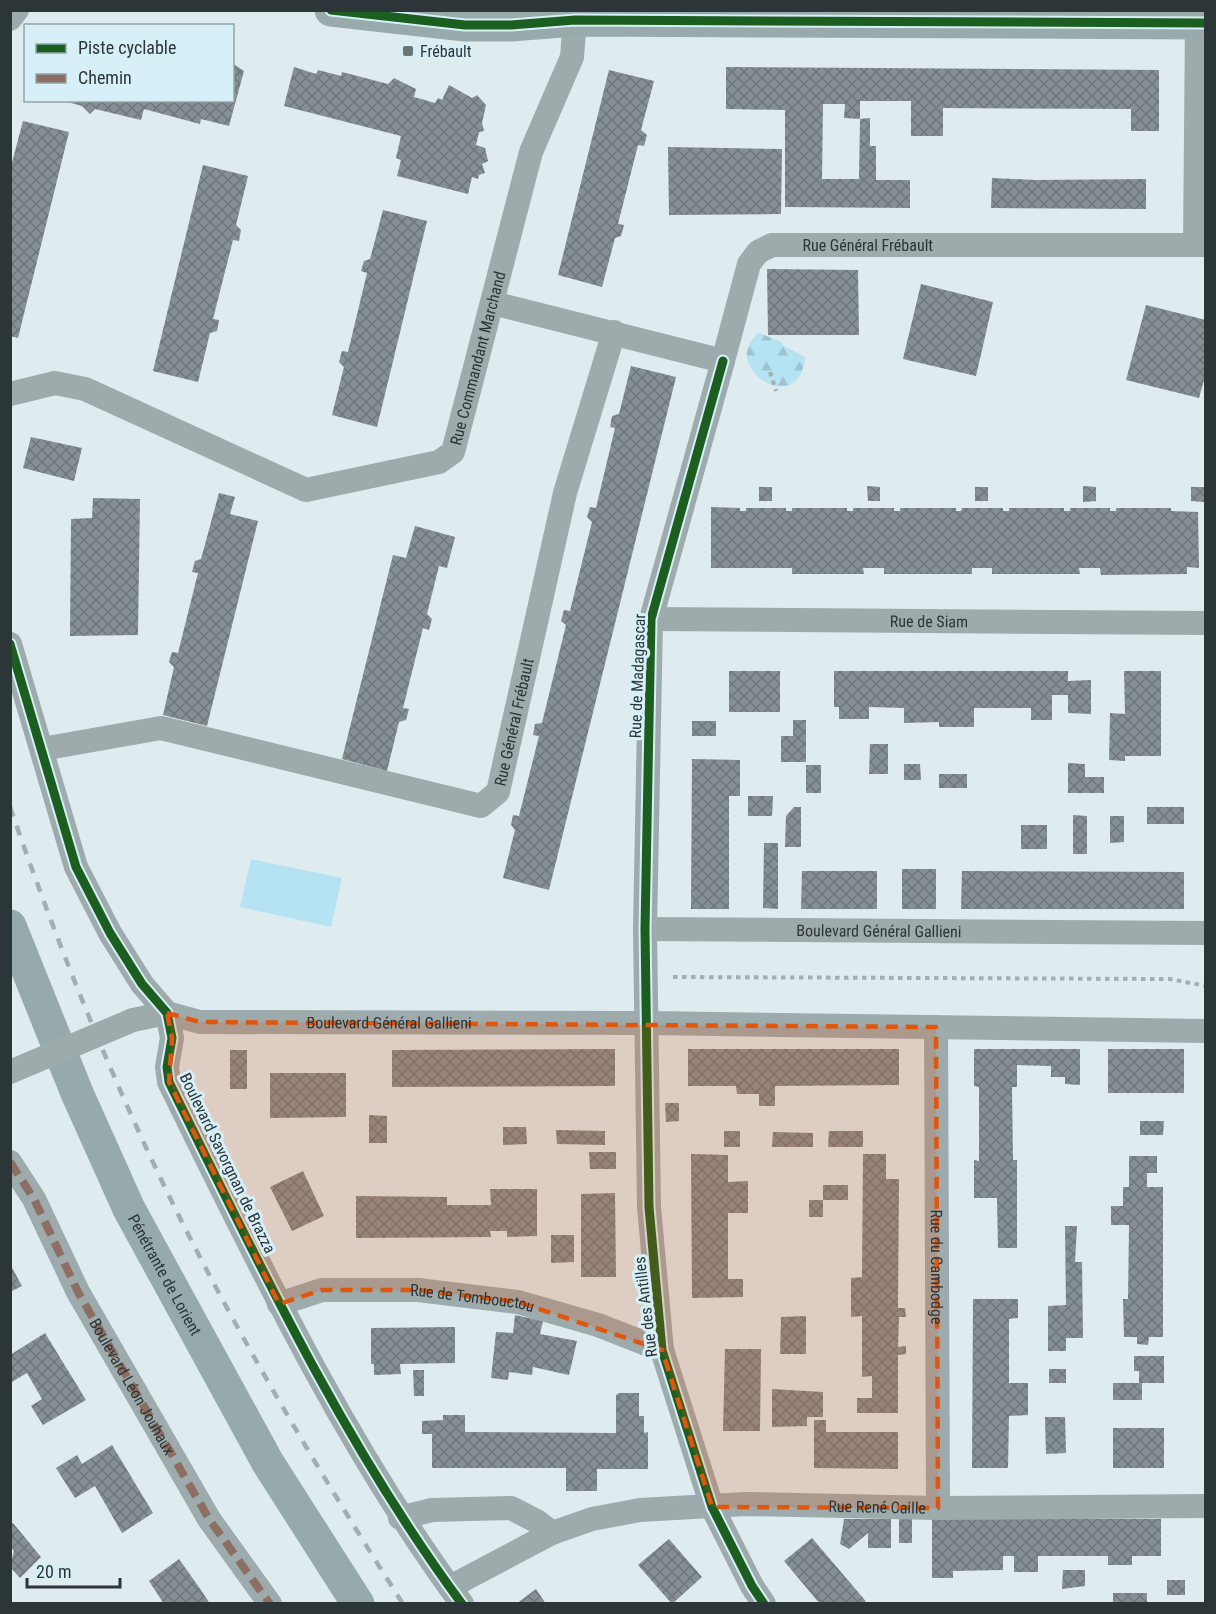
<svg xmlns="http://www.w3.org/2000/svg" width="1216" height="1614" font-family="'Roboto Condensed',sans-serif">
  <defs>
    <pattern id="forest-firs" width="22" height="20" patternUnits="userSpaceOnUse" patternTransform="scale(1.5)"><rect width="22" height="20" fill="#b5e3f1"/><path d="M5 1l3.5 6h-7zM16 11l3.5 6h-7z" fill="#9cc3cf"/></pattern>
    <pattern id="building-cross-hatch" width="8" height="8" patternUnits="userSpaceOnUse" patternTransform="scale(1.5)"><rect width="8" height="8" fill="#868f93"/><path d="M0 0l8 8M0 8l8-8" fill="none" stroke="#6e7679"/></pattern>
  </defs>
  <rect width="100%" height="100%" fill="#deebef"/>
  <path fill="url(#forest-firs)" d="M759,333L780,341L784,346L805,357C800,421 716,365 759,333Z"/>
  <path fill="#b5e3f1" d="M251,859L342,878L331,927L240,907Z"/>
  <path fill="url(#building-cross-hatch)" d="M232,63L244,71L229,126L201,119L200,124L144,109L141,120L95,109L90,114L82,106L64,101L232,100Z
    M294,67L316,74L318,70L341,76L342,72L388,84L394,78L416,89L414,97L435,103L438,98L442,100L449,85L472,98L477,95L486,105L482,123L484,131L479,132L476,145L485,148L488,161L482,164L485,173L479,175L478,179L472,177L468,194L397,176L401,160L396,158L401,136L284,106Z
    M726,67L1159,70V131H1131V109L943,108V136H911V101H860V119L844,118L845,104H823L822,179H859L860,119L870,118V146H876V180H910V208L785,207V110L726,109Z
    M609,70L654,81L641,130L647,135L644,146L638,145L618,224L624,225L621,236L615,238L602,287L558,275Z
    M23,121L69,132L18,338L10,336V170Z
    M668,147L782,149L781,214L669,215Z
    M203,165L248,176L236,225L241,230L239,241L233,240L213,319L219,320L217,331L210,333L198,382L153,371Z
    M992,178L1036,180L1146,179V209L991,208Z
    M383,210L427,221L377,427L332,415L344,367L339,362L342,351L348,352L367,273L361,271L364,261L370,259Z
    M767,269L858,270L859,335H768Z
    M921,284L993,302L976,376L903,359Z
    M1146,305L1206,320V373L1199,398L1126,380Z
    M631,366L676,377L549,890L503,878L515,830L511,825L513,815L519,816L539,736L533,735L535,724L542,723L566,625L561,621L564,610L570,611L592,522L587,517L590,507L596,508L615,428L610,427L612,416L619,414Z
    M31,437L82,448L74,481L23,468Z
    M867,486L880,487V501H868Z
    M1083,486L1096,487V501L1083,502Z
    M759,487H772V501H759Z
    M975,487H988V501H975Z
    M1191,487H1204V502L1191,501Z
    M219,493L235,497L230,514L258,521L207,726L163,715L174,667L169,662L172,652L178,653L198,573L192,572L195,561L201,559Z
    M93,498L140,499L138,635L70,636L71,519L92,518Z
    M711,507L740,508V511H746V508H786V511H792V508H847V511H853V508H894V511H900V508H956V511H961L962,508H1003V511H1009V508H1064V511H1070V508H1110V511H1116V508H1171V511L1198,512L1199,568L1187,567V574L1101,575L1100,568H1079L1080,574H992V568H972V574H884V568H863L864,574H792V568H711Z
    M415,526L455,537L447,568L439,566L427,614L432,619L429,630L423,628L403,708L409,709L406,720L399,722L387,771L342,759L393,555L406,558Z
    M729,671H780V712H729Z
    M834,671H1068V681L1091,680V714L1068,713V695H1052V720H1031V708H974V727H939V722L904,723V708L869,707V719H839V707H834Z
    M1124,671H1161V756H1125V761L1109,760L1110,713L1125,714Z
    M793,720H806V762H781V736H793Z
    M692,721H716V736H692Z
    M870,744H888V774H869Z
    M692,759L740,760V796H729V909H691Z
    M1068,763L1085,764V777H1104V793H1068Z
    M904,764H920L921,780H904Z
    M806,765H821V793H806Z
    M939,774H967V788H939Z
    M748,796H773L772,816H748Z
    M794,807H801V847H785L786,816Z
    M1147,807H1184V824H1147Z
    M1073,815L1087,816V854H1073Z
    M1110,816H1124V842L1110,843Z
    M1021,825H1047V849H1021Z
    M764,843H778V909L763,908Z
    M902,869H936V909H902Z
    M802,871H877V909H801Z
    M962,871L1184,872V909H961Z
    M615,1049V1086L392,1087V1050Z
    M688,1049H899V1085L775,1086V1106H759V1094H737L736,1086H688Z
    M974,1049H1080V1085L1065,1084V1077H1051V1066L1017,1065V1087H1012L1013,1160H1017V1248H998L997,1198H974V1160L979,1161V1087L974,1086Z
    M1108,1049H1184V1093H1108Z
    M230,1050H247V1089H230Z
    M270,1073H346V1117L270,1118Z
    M665,1103H679V1121L666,1122Z
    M369,1115L387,1116V1143H369Z
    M1140,1121H1164L1163,1135H1140Z
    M503,1127H526L527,1144L503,1145Z
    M556,1130L605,1131V1145L557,1144Z
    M724,1131H740V1147H724Z
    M829,1131H863V1147H828Z
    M773,1132L813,1133V1147H772Z
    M589,1152H616V1169H590Z
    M691,1154L728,1155V1182L748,1181V1213H728V1279H743V1297L692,1298Z
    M863,1154H886V1179H899L898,1308H905L906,1317H899L898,1347L906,1346V1354L898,1355V1413H857V1398H872V1376L862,1377V1316L851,1317V1278L862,1277Z
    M1129,1156H1157V1173H1147V1187H1163V1337H1149L1148,1345L1137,1344V1337H1124L1123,1299H1128L1129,1225H1111V1206H1123V1187H1129Z
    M303,1171L324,1216L292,1231L270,1187Z
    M823,1185H848V1200H823V1217H809V1200H823Z
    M490,1189H537V1236L507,1237V1231H490L491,1237L356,1238V1196L447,1197V1205H491Z
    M615,1193L616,1277H581V1194Z
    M1065,1226H1077L1075,1262H1082L1083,1338H1066V1351H1048V1306L1066,1305Z
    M551,1235H574V1262L551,1263Z
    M10,1264L22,1286L10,1292Z
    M973,1299H1018V1318L1009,1319V1383H1028V1415L1009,1416L1008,1468H972Z
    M515,1315L543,1321L540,1334L577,1341L569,1375L533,1367L532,1375L509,1372L508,1380L491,1378L496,1332L513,1333Z
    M806,1316V1354H780L781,1317Z
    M455,1327V1363L400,1364L401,1374L374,1375V1364H371V1328Z
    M45,1333L86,1400L43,1425L31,1406L42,1399L27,1373L10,1383V1355Z
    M725,1349H761L760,1431H723Z
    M1134,1356H1164V1383H1142V1400H1113V1383H1139V1371H1134Z
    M1049,1369H1066V1383H1049Z
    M413,1370H424V1396H414Z
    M772,1389L823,1392V1417H807V1426L772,1427Z
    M619,1393H639V1416H644V1433L648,1432V1469H597V1491H566V1468H432V1434H422V1421L443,1420V1415H465V1432L616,1433V1395Z
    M1045,1417H1065L1066,1453L1046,1454Z
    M814,1420H826V1432H898V1469L814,1468Z
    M1113,1428H1164V1468H1113Z
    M112,1445L153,1513L122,1533L95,1486L75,1498L56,1468L77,1455L82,1464Z
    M844,1519H891V1548H868V1533L849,1549L840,1544Z
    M899,1519H912V1543H899Z
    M932,1519H1161V1556H1132V1565H1108V1556H1038V1572H1014V1556H1003V1570L953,1571V1578H932Z
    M13,1523L41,1557L20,1578L10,1567L14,1551L10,1545V1525Z
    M812,1538L864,1599L867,1604H820L784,1561Z
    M669,1539L702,1577L672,1604L638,1565Z
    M179,1559L201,1590L210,1604H164L149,1581Z
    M1063,1570H1085V1586L1062,1589Z
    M1167,1580H1185V1595H1167Z
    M536,1589L546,1604H516Z
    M1113,1593H1147V1604H1113Z"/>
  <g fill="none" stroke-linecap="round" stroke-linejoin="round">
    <path stroke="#a2afb0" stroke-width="4" stroke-dasharray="4.5 4.5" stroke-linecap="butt" d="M770,372L776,391
      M673,977L1170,979L1206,986"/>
    <g stroke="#9dabac" stroke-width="24">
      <path d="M10,19L17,10"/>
      <path d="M1195,245L1197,23"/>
      <path id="s1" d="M493,303L723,361L749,264L758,252L772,245H1206"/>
      <path d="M723,361L651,619L645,929L649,1207L662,1350L712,1507L752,1586L764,1604"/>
      <path id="s2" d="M10,394L55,383L85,389L306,490L439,462L453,452L531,152L572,57L575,20"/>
      <path id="s3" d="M651,619L1206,623"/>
      <path d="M10,644L76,867L110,933L142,984L167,1013L172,1038L167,1067L169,1082C257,1260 343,1443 462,1604"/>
      <path id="s4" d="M42,749L161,728L481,806L498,792L565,493L614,332"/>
      <path id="s5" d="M645,929L1206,933"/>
      <path id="s6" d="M133,1020L167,1013L200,1022L648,1023L1206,1031"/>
      <path id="s7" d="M936,1027L938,1508"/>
      <path d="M10,1162L34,1199L78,1292L209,1519L270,1604"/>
      <path id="s8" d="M279,1304L322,1290H418L518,1302L598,1325L662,1350"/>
      <path d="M400,1518L432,1510L511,1508L538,1522L552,1533"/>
      <path id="s9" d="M450,1587L552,1533L592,1519L640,1510L746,1504L938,1508L1206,1506"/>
    </g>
    <path stroke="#98aaab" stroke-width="33" d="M331,10L465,25H511L575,20L1206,23"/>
    <path stroke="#96aaad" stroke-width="33" id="s10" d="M10,926L77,1093L129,1209L268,1463L358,1604"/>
    <path stroke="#a2afb0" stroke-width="4.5" stroke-dasharray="10 10" stroke-linecap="butt" d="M10,807C57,943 111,1078 174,1206C242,1343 321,1475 403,1604"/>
    <path stroke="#9dabac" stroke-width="24" d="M10,1072L133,1020"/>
    <path stroke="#8d6e63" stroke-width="8" stroke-dasharray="15 8" stroke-linecap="butt" id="s11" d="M10,1162L34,1199L78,1292L209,1519L270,1604"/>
    <g stroke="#d7eff6" stroke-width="13">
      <path id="cycleway" d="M331,10L465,25H511L575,20L1206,23
        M723,361L651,619L645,929L649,1207L662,1350L712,1507L752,1586L764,1604
        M10,644L76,867L110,933L142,984L167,1013L172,1038L167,1067L169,1082C257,1260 343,1443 462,1604"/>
    </g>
    <use href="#cycleway" stroke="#1b5e20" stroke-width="9"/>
  </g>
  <path fill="#df570e" fill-opacity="0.2" stroke="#df570e" stroke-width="4.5" stroke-dasharray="12 8" stroke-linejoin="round" d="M167,1013L200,1022L936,1027L938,1508L712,1507L662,1350L518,1302L418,1290H322L279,1304L169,1082L172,1038Z"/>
  <rect fill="#6a7578" stroke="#d7eff6" stroke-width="2" x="402" y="45" width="12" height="12" rx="3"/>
  <g text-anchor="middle" stroke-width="6" stroke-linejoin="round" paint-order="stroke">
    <g font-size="16" fill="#2c3538" stroke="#d7eff6" text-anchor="start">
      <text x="420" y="57">Frébault</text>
    </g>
    <g font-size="16" fill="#2c3538" stroke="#d7eff6">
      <text dy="6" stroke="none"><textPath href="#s1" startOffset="464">Rue Général Frébault</textPath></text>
      <text dy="6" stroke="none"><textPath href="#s2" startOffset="570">Rue Commandant Marchand</textPath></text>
      <text dy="6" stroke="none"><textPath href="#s3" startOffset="278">Rue de Siam</textPath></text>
      <text transform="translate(637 676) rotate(-88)" y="6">Rue de Madagascar</text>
      <text dy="6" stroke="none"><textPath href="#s4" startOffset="544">Rue Général Frébault</textPath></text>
      <text dy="6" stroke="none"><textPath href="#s5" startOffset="234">Boulevard Général Gallieni</textPath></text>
      <text dy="6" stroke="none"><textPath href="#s6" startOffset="258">Boulevard Général Gallieni</textPath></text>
      <text transform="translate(228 1163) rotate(64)" y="6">Boulevard Savorgnan de Brazza</text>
      <text dy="6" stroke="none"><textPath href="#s7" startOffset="240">Rue du Cambodge</textPath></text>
      <text dy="6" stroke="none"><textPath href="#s10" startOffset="382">Pénétrante de Lorient</textPath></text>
      <text dy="6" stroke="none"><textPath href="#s8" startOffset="196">Rue de Tombouctou</textPath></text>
      <text transform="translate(645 1307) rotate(-97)" y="6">Rue des Antilles</text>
      <text dy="6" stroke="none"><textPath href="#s11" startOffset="256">Boulevard Léon Jouhaux</textPath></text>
      <text dy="6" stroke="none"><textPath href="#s9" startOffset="444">Rue René Caille</textPath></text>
    </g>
  </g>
  <rect width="1216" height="1614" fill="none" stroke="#2c3538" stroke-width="24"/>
  <rect x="24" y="24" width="210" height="78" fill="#d7eff6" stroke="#93a5aa" stroke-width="1.5"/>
  <rect x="36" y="44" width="30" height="9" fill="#1b5e20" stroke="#93a5aa" stroke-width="1.5"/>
  <text x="78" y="54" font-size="18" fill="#2c3538">Piste cyclable</text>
  <rect x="36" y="74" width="30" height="9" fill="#8d6e63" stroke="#93a5aa" stroke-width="1.5"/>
  <text x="78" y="84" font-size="18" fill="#2c3538">Chemin</text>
  <path d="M27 1578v9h93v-9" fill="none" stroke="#2c3538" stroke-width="3"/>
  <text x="36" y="1578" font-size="18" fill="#2c3538" stroke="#d7eff6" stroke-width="4.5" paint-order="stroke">20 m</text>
</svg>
